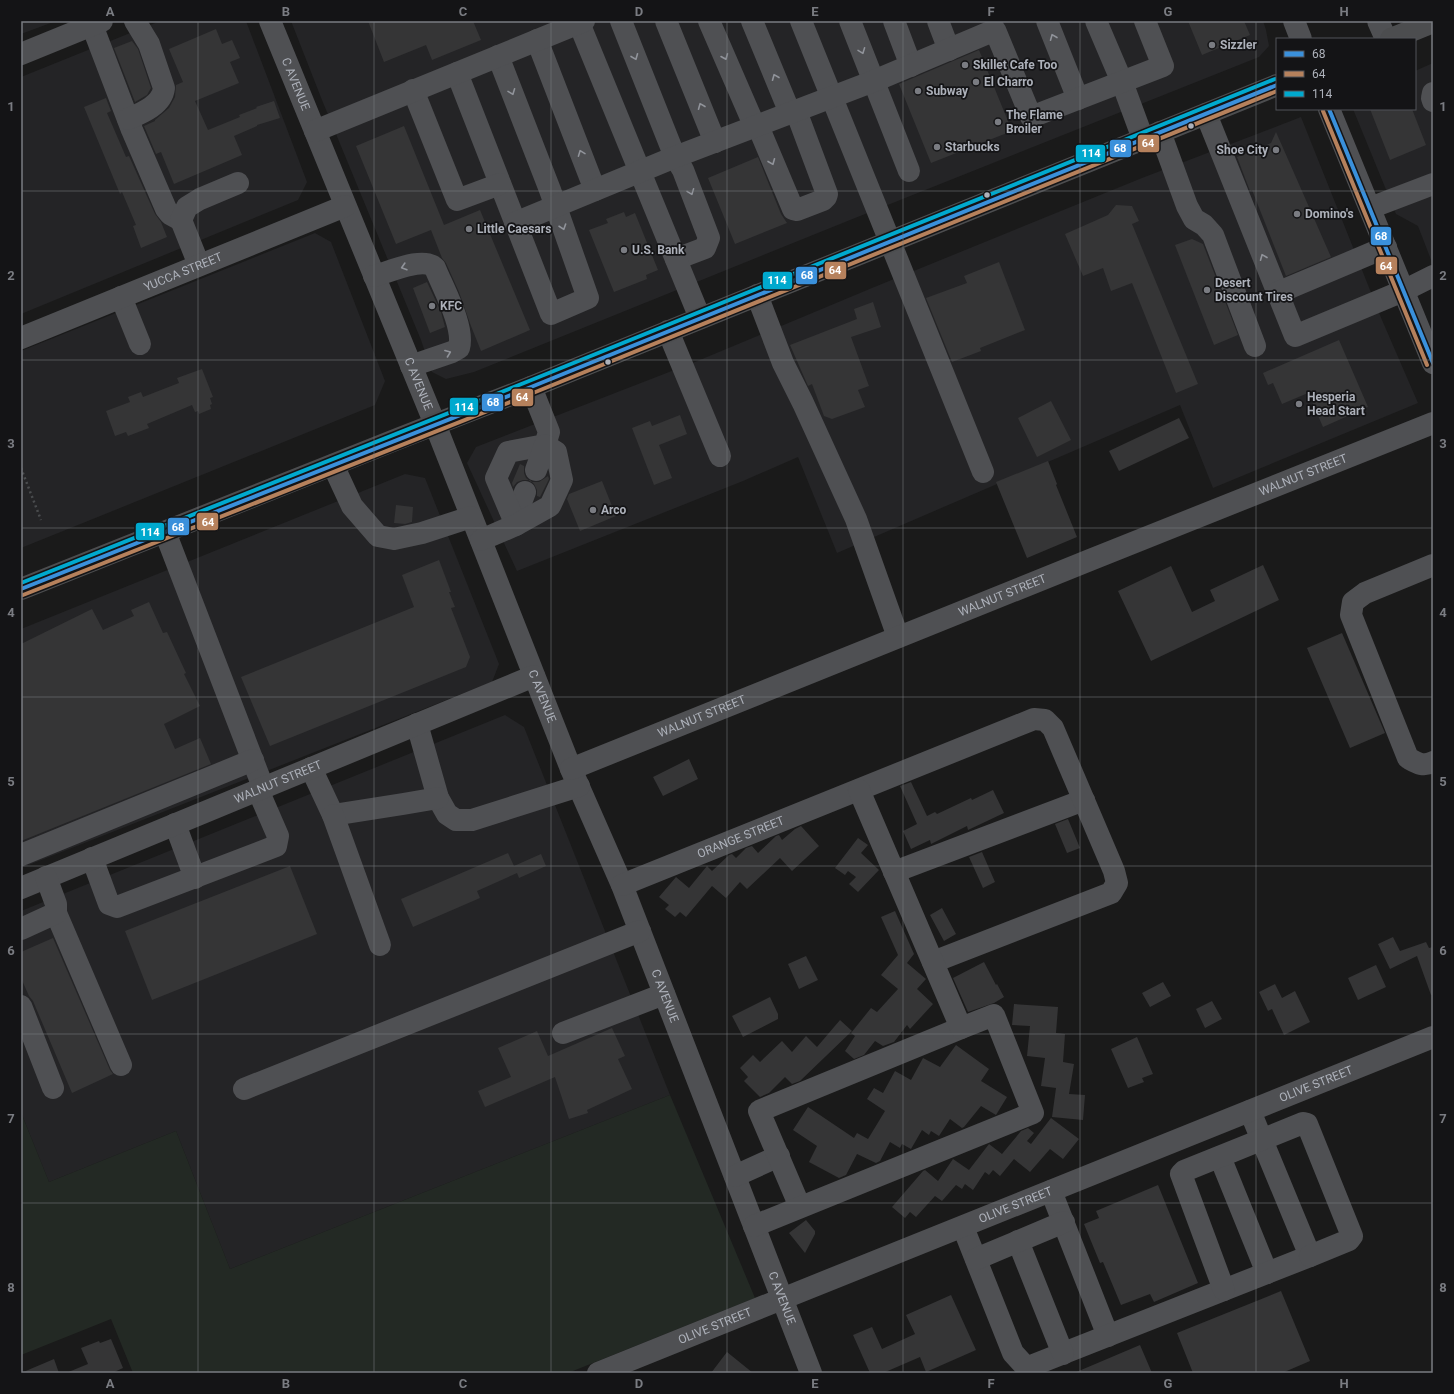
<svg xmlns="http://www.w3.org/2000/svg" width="1454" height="1394" font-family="Roboto,sans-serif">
  <rect width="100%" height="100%" fill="#1a1a1a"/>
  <path fill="#242426" d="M21,21H56L21,34Z
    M160,21H246L307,182L298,200L21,314V77Z
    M291,21H1263L1266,30L1269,46L1259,57L855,218L474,372L446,379L432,372L421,340L322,100Z
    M1433,63V265L1418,226L1396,214L1353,109H1415V71Z
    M1301,117L1382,320L1418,403L1213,488L1180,405L837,553L798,457L743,481L517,571L467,463L476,447L695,362L872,288L1142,178Z
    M315,233L331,242L385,381L375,405L21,548V351Z
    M405,474L425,478L499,664L492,682L21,868V629Z
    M505,715L524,727L670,1095L230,1269L176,1131L49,1182L22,1115H21V911Z"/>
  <path fill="#232924" d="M670,1095L755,1298L568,1373H133L111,1319L21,1355V1115H22L49,1182L176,1131L230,1269Z"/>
  <path fill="#353536" d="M368,21H473L481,40L432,60L426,45L384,62Z
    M1188,21H1244L1250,35L1202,55Z
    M216,29L222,44L232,40L240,58L230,62L239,83L195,101L208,130L240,117L239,115L257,108L256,107L274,101L280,118L257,125V126L234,136L242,155L174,184L161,152L156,154L144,126L155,121V120L169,108L175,97L176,85L183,82L169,49Z
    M132,41L138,49L151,88L147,95L135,102L114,48Z
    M979,50L1012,131L931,163L899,84Z
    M106,98L111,111L107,113L126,157L129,156L155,214L161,222L167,237L141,248L133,226L136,225L122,192L120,194L84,107Z
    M1370,109H1412L1426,145L1390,160Z
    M404,126L444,225L480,210L530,330L481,351L471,326L459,292L446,263L442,258L431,230L396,244L356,146Z
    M1276,132L1331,257L1286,276L1252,190L1250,191L1237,157L1271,143Z
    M758,157L781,214L787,223L735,244L708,178Z
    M1116,205L1132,206L1139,221L1132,224L1198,384L1176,393L1132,283L1111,291L1103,268L1083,276L1065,234L1108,215Z
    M624,212L626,217L635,213L658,270L646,275L647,279L614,292L589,230L608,223L606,219Z
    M1192,239L1203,244L1238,335L1214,345L1175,245Z
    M999,262L1025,330L980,348L981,351L952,362L926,298L967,283L964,276Z
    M427,282L441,312L445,327L430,333L413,288Z
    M873,302L881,327L851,337L869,386L858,390L865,407L832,419L824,416L812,384L808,386L790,345L857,319L854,309Z
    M1339,340L1368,407L1323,427L1308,393L1282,404L1273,383L1268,385L1263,373Z
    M202,369L213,397L210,398L212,404L210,405L211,409L199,414L198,411L195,412L192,405L147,424L149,428L128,436L126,432L115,436L106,411L130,402L128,397L141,392L143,397L179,383L177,378Z
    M1051,401L1071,440L1037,457L1018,418Z
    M680,415L687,434L659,445L672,478L654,485L632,428L650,421L652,426Z
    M1179,418L1189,438L1119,471L1109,451Z
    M1048,461L1057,484L1056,485L1077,537L1027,558L996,482Z
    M520,464L524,466V473L526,478L531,482H539L548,476L549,479L540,497L537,496V490L534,484L530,480H523L517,482L513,487L512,483Z
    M602,481L616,516L580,531L567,499L569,494Z
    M396,505L413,507L412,522L405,524L394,523Z
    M439,560L451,592H449L455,607L451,608L470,657L466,667L270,746L241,677L414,607L402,575Z
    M1263,565L1279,600L1151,661L1118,591L1171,566L1192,612L1215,601L1210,590Z
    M149,602L163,633L167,632L186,673L184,674L200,706L164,724L175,749L200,738L211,764L21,841V644L92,609L103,630L134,616L131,610Z
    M1342,633L1385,733L1350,748L1307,648Z
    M689,759L698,779L663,796L653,777Z
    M911,782L927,816L935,812L937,814L971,798L972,800L993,790L1004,813L968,830L967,826L931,844L930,840L911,849L903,831L917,824L900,786Z
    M1068,819L1080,848L1067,853L1055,824Z
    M801,826L819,846L792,871L780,858L747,889L740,882L726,898L712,886L686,917L680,912L675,917L665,909L669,905L659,897L676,877L689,888L707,866L712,871L729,855L732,854L736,858L746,848L752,846L758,853L776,836L779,835L782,840L795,829Z
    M858,838L868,845L861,853L879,870L858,892L849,884L856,877L848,871L845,875L835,868Z
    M982,852L995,882L983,888L969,857Z
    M508,853L514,866L541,854L546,866L519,878L517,873L477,891L480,898L413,927L401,899Z
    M290,866L317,934L152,1000L125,931Z
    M942,908L956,934L944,941L930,915Z
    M895,911L914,954L907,963L926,979L917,989L933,1004L910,1029L907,1025L894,1042L883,1046L875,1041L864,1055L854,1059L845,1051L855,1036L851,1033L871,1008L877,1012L898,989L881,975L898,955L881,917Z
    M1393,937L1400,951L1426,942L1429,948L1433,947V995H1431L1417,956L1390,969L1378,944Z
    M53,938L110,1070L113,1074L72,1093L33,1001L29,996L21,978V952Z
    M806,956L818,980L799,989L788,964Z
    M984,962L996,985L997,984L1004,997L994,1003L968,1012L953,978Z
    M1376,965L1386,987L1358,1000L1348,978Z
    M1163,982L1171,996L1150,1007L1142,993Z
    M1275,984L1282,998L1295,991L1310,1022L1284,1035L1272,1009L1268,1011L1259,992Z
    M770,997L778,1014V1019L743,1037L732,1016Z
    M1212,1001L1222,1019L1205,1028L1196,1009Z
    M1014,1004L1058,1007L1056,1033L1065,1034L1063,1062L1074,1064L1069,1094L1085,1095L1083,1120L1052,1117L1056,1088L1041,1086L1045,1058L1027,1056L1030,1026L1012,1025Z
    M840,1020L852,1031L800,1081L792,1084L785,1077L769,1093L760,1097L744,1081L748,1077L740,1068L753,1055L760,1062L782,1041L792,1052L806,1036L817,1047Z
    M612,1028L625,1056L618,1059L632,1089L587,1110L588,1113L569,1119L555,1077L485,1107L478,1091L511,1077L498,1048L537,1031L548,1056Z
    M1137,1037L1153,1074L1142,1078L1144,1082L1128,1088L1111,1049Z
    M956,1045L989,1069L981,1081L1007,1097L996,1115L981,1106L964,1127L962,1128L950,1119L939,1136L931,1131L929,1135L922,1130L911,1149L902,1144L900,1148L890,1142L880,1161L876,1163L857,1154L846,1175L839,1178L809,1162L817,1146L793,1130L808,1107L854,1138L857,1133L868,1139L885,1111L867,1099L874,1088L883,1093L895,1071L911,1080L923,1058L940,1067Z
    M1051,1118L1079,1139L1063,1159L1050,1149L1030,1172L1014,1159L1000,1176L993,1170L989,1175L985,1172L973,1190L965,1184L962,1189L956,1185L942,1201L935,1196L916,1217L910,1212L905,1218L892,1207L923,1171L925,1170L938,1181L953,1159L969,1170L989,1144L1002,1154L1021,1131L1028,1128L1034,1133L1027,1141L1031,1144Z
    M1158,1185L1198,1283L1154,1302L1150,1294L1121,1305L1103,1262L1100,1263L1084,1224L1099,1218L1096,1211Z
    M806,1220L815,1231V1234L805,1253L789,1233Z
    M1281,1291L1310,1361L1282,1373H1193L1177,1333Z
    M951,1295L976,1350L926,1372L920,1357L883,1373H870L853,1335L872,1327L882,1349L915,1334L906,1315Z
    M111,1339L123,1368L112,1373H66L88,1364L81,1348L99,1341L100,1343Z
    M1140,1345L1152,1373H1074Z
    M727,1352L753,1373H711Z
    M54,1359L59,1373H21Z"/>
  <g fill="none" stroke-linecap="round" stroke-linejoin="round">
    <path stroke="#4a4c4e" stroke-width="2.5" stroke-dasharray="2 3" stroke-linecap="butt" d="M21,468L41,520"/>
    <g stroke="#4f5053" stroke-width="22">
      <path id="s1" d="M270,21L435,424L571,769L622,885L811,1373"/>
      <path d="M621,21L675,157L683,170L709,238L705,248L676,259"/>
      <path d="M666,21L715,142"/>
      <path d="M709,21L755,127"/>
      <path d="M752,21L790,113"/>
      <path d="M801,21L983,472"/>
      <path d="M850,21L909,171"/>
      <path d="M894,21L911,66"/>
      <path d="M938,21L949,50"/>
      <path d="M1047,21L1078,99"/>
      <path d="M1096,21L1122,82L1143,139"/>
      <path d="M1294,21L1301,39"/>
      <path d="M1378,21L1386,39"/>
      <path d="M579,23L700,318"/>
      <path d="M92,25L132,130L166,209L170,214L181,220"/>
      <path d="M537,40L595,190"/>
      <path d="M21,54L102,21"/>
      <path d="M457,73L551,314L588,298L550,190L498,56"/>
      <path d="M413,90L457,200L500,184"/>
      <path d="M1433,93L1432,98L1433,101"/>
      <path d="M1329,109L1433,363"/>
      <path d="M1206,114L1295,336L1403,291L1433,276"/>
      <path d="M128,119C142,113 162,105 164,88L149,44L135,21"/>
      <path d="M758,126L793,209L797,210L823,200L826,197L827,194L796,111"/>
      <path d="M315,131L584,21"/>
      <path d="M1160,132L1187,206L1194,219L1204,225L1213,235L1255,346"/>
      <path d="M1370,208L1433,184"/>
      <path d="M515,223L675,157L874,81L995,30L1031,117L1163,66L1145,21"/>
      <path d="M199,265L181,220L187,207L200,199L238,183"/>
      <path d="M374,276C389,272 424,256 435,268C443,288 465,327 459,348L452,352L411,366"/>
      <path d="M1277,293L1386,247"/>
      <path d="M757,295L783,363L803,403L856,519L898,637"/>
      <path d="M121,297L140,344"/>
      <path d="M668,331L720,456"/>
      <path id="s2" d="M21,338L345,206"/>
      <path d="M333,465L352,506L378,536L394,539L422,533L471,517"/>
      <path d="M510,510L522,500L525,492"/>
      <path d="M516,525L496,478L508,452L545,445L549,432L531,387"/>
      <path d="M165,532L263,787"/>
      <path d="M481,540L516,525L550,506L562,480L556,452L545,445L536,470"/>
      <path d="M1433,565L1365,593L1353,602L1351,615L1408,758C1417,763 1423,767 1433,762"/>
      <path d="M417,724L438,798L447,814L456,820H472L579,786"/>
      <path d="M311,768L333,815L403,804L438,798"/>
      <path id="s3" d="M571,769L1090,560L1433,423"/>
      <path d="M333,815L380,945"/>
      <path d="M175,824L195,878"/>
      <path d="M21,855L253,760"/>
      <path d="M92,858L109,904L117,907L276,846L278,836L258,790"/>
      <path d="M894,872L1084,800"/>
      <path id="s4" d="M622,885L1034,719L1045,720L1053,728L1114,871L1117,883L1111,893L933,962"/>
      <path id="s5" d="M21,888L534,676"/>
      <path d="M56,913L121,1065"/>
      <path d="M21,929L56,913V904L46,877"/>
      <path d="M21,1006L53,1088"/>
      <path d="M563,1033L664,994"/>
      <path d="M244,1089L640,931"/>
      <path d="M1220,1157L1267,1273"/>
      <path d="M735,1176L779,1156"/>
      <path d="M1051,1191L1108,1336"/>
      <path d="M800,1207L759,1111L961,1028"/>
      <path d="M754,1226L1033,1113L994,1015L961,1028L859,790"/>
      <path d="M963,1227L1013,1353L1024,1365L1031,1366L1310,1256L1250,1111"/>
      <path d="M1018,1241L1063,1354"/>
      <path d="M976,1259L1064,1222"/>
      <path d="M1224,1290L1181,1174L1184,1171L1303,1123L1307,1124L1352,1236L1349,1240L1310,1256"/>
      <path id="s6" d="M598,1373L1433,1037"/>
    </g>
    <path stroke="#4c4d4f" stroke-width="22" d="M1391,39L1433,22
      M21,589L400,438L531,387L1277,85"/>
    <g stroke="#141416" stroke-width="7">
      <path id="bus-1" d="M1329,109L1433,363
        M21,589L531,387L1277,85"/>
    </g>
    <g stroke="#141416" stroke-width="7">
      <path id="bus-2" d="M1323,111L1427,365
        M23,595L533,393L1277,91"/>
    </g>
    <g stroke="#141416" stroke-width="7">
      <path id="bus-3" d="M21,583L529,381L1275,79"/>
    </g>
    <use href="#bus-1" stroke="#3a90db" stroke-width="4"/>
    <use href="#bus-2" stroke="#b6815c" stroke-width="4"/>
    <use href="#bus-3" stroke="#00a9ce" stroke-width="4"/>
  </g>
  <defs><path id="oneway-chevron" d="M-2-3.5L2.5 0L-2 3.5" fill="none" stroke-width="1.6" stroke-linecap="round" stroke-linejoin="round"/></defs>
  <g stroke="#91949b">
    <use href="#oneway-chevron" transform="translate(1053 37) rotate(-112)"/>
    <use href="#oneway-chevron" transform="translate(862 51) rotate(69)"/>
    <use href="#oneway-chevron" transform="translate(635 57) rotate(68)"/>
    <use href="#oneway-chevron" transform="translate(725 57) rotate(67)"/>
    <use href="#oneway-chevron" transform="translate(775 77) rotate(-112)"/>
    <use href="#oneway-chevron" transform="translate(512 92) rotate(69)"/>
    <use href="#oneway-chevron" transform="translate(701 106) rotate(-112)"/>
    <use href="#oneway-chevron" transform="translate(581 153) rotate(-111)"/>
    <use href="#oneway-chevron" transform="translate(772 162) rotate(68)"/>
    <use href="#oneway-chevron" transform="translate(691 192) rotate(69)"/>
    <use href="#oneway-chevron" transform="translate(563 227) rotate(71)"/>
    <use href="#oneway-chevron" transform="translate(1263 257) rotate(-112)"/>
    <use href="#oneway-chevron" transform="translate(404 267) rotate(163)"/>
    <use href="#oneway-chevron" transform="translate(448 353) rotate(-21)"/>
  </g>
  <path fill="none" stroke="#7a7c82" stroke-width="1" stroke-opacity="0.55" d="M198,21V1373M374,21V1373M551,21V1373M727,21V1373M903,21V1373M1080,21V1373M1256,21V1373M21,191H1433M21,360H1433M21,528H1433M21,697H1433M21,866H1433M21,1034H1433M21,1203H1433"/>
  <g fill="#7a7c82" stroke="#141416" stroke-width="1.5">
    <circle cx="1212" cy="45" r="4"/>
    <circle cx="965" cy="65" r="4"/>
    <circle cx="976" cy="82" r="4"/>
    <circle cx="918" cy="91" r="4"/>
    <circle cx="998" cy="122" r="4"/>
    <circle cx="937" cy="147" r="4"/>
    <circle cx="1276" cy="150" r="4"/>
    <circle cx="1297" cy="214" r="4"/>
    <circle cx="469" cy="229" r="4"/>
    <circle cx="624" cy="250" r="4"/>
    <circle cx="1207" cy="290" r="4"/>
    <circle cx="432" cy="306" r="4"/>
    <circle cx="1299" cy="404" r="4"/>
    <circle cx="593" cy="510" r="4"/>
  </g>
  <g fill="#adb1ba" stroke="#141416" stroke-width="1.5">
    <circle cx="1191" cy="126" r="3.5"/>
    <circle cx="987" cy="195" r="3.5"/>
    <circle cx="608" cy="362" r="3.5"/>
  </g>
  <g text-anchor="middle" stroke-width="3.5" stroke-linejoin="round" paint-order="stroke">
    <g font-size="12" font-weight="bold" fill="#adb1ba" stroke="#141416" text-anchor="start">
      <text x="1220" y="49">Sizzler</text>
      <text x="973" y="69">Skillet Cafe Too</text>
      <text x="984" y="86">El Charro</text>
      <text x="926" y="95">Subway</text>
      <text x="1006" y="119">The Flame<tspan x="1006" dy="14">Broiler</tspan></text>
      <text x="945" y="151">Starbucks</text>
      <text x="1268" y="154" text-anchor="end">Shoe City</text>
      <text x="1305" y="218">Domino's</text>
      <text x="477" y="233">Little Caesars</text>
      <text x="632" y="254">U.S. Bank</text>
      <text x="1215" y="287">Desert<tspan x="1215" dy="14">Discount Tires</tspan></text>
      <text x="440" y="310">KFC</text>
      <text x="1307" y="401">Hesperia<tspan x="1307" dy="14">Head Start</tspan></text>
      <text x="601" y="514">Arco</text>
    </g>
    <g font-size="12" fill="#adb1ba" stroke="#141416">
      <text dy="4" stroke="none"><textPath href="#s1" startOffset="68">C AVENUE</textPath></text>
      <text dy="4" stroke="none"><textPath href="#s2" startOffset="175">YUCCA STREET</textPath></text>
      <text dy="4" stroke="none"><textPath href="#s1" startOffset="392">C AVENUE</textPath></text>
      <text dy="4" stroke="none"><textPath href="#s3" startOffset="789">WALNUT STREET</textPath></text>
      <text dy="4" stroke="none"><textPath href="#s3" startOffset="465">WALNUT STREET</textPath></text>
      <text dy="4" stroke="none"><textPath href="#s1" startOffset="728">C AVENUE</textPath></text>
      <text dy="4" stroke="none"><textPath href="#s3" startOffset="141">WALNUT STREET</textPath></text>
      <text dy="4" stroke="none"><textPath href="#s5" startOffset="278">WALNUT STREET</textPath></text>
      <text dy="4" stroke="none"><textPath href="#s4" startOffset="128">ORANGE STREET</textPath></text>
      <text dy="4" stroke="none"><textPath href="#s1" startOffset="1052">C AVENUE</textPath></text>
      <text dy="4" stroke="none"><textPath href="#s6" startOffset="774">OLIVE STREET</textPath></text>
      <text dy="4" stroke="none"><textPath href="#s6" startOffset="450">OLIVE STREET</textPath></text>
      <text dy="4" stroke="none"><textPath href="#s1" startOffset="1376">C AVENUE</textPath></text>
      <text dy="4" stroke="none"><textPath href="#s6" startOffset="126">OLIVE STREET</textPath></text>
    </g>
  </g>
  <g stroke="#141416" stroke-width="1.5">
    <rect x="1137" y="134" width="23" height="19" rx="4" fill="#b6815c"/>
    <rect x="1109" y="139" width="23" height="19" rx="4" fill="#3a90db"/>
    <rect x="1075" y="144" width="31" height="19" rx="4" fill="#00a9ce"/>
    <rect x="1370" y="226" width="22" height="20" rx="4" fill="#3a90db"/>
    <rect x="1375" y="256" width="23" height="19" rx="4" fill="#b6815c"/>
    <rect x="824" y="261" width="23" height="19" rx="4" fill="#b6815c"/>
    <rect x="795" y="266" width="23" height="19" rx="4" fill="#3a90db"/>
    <rect x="762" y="271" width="31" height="19" rx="4" fill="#00a9ce"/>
    <rect x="511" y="388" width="23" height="19" rx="4" fill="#b6815c"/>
    <rect x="481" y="393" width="23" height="19" rx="4" fill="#3a90db"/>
    <rect x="449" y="397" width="30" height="19" rx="4" fill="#00a9ce"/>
    <rect x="196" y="512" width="23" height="19" rx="4" fill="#b6815c"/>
    <rect x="167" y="517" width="23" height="19" rx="4" fill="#3a90db"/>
    <rect x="135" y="522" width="30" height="19" rx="4" fill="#00a9ce"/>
  </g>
  <g font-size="11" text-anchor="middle" font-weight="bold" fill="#fff">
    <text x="1148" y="147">64</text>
    <text x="1120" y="152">68</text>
    <text x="1091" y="157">114</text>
    <text x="1381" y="240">68</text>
    <text x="1386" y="270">64</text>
    <text x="835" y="274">64</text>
    <text x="807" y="279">68</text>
    <text x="777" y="284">114</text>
    <text x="522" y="401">64</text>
    <text x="493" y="406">68</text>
    <text x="464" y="411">114</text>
    <text x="208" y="526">64</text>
    <text x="178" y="531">68</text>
    <text x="150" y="536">114</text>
  </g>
  <rect width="1454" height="1394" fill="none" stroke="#141416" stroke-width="44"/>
  <rect x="1276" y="38" width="140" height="72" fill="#141416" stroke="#515358"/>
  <rect x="1284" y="51" width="20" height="6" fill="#3a90db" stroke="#515358"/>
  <text x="1312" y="58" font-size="12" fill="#adb1ba">68</text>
  <rect x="1284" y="71" width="20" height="6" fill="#b6815c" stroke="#515358"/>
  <text x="1312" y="78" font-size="12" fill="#adb1ba">64</text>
  <rect x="1284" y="91" width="20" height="6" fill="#00a9ce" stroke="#515358"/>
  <text x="1312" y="98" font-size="12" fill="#adb1ba">114</text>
  <rect x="22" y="22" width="1410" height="1350" fill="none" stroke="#7a7c82" stroke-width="1.5"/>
  <g font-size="13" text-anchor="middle" font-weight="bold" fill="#7a7c82">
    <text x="110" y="16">A</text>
    <text x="286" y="16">B</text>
    <text x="463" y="16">C</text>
    <text x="639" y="16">D</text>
    <text x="815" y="16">E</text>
    <text x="991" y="16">F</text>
    <text x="1168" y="16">G</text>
    <text x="1344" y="16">H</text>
    <text x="11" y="111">1</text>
    <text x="1443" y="111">1</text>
    <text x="11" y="280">2</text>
    <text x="1443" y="280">2</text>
    <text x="11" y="448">3</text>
    <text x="1443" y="448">3</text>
    <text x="11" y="617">4</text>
    <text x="1443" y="617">4</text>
    <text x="11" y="786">5</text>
    <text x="1443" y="786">5</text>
    <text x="11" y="955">6</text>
    <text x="1443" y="955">6</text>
    <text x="11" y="1123">7</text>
    <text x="1443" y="1123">7</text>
    <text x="11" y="1292">8</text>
    <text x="1443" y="1292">8</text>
    <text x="110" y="1388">A</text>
    <text x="286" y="1388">B</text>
    <text x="463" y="1388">C</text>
    <text x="639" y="1388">D</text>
    <text x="815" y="1388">E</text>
    <text x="991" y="1388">F</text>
    <text x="1168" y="1388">G</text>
    <text x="1344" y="1388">H</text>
  </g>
</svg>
